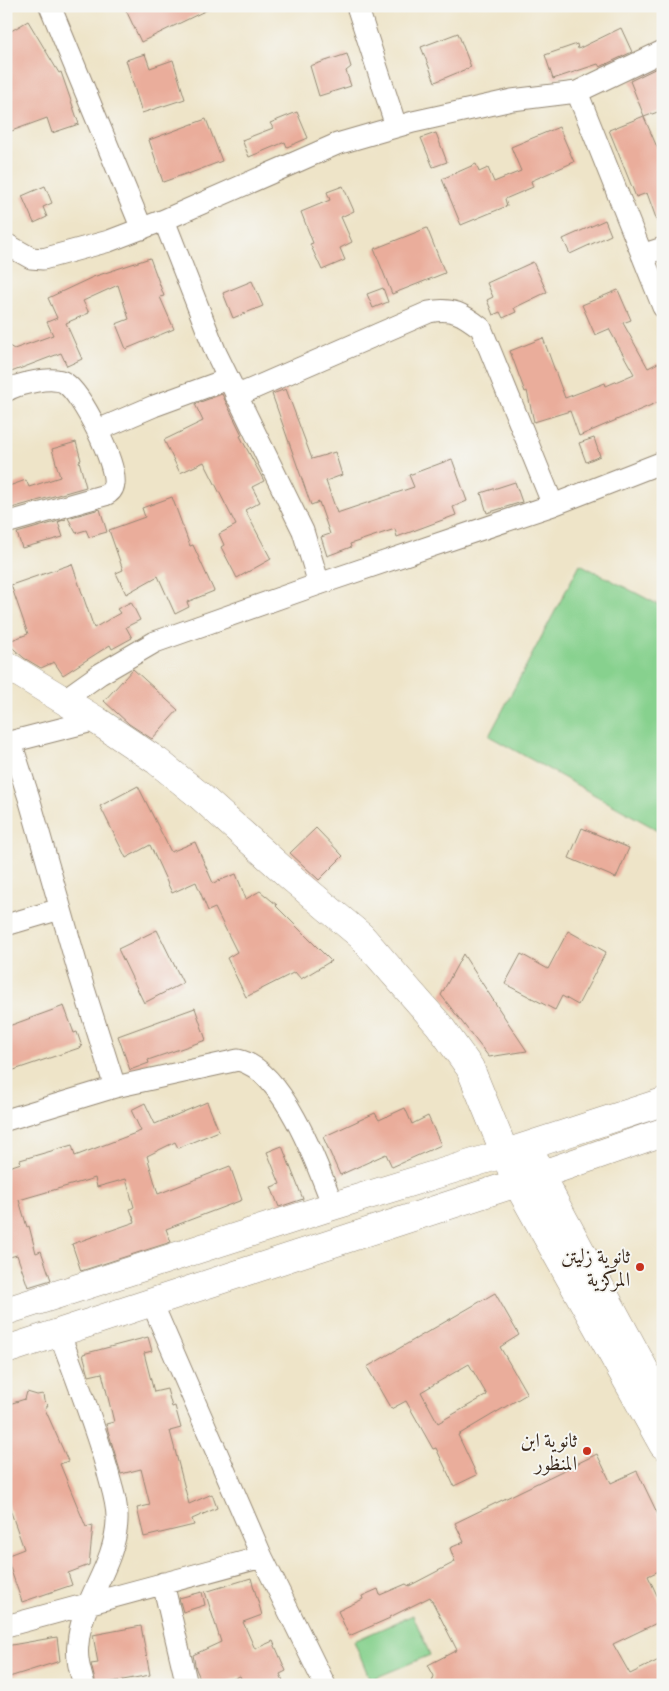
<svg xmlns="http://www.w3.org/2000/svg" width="669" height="1691" font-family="'IM FELL English',Amiri,serif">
  <rect width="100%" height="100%" fill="#f6f6f2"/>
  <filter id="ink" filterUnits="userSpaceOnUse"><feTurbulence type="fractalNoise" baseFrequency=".02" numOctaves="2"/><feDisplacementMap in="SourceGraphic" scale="10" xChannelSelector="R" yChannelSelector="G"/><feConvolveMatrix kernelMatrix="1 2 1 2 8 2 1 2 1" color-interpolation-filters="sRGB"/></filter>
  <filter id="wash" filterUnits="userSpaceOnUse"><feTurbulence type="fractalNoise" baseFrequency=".0096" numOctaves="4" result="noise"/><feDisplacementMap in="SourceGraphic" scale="20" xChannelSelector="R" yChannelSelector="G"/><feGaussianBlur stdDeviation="1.12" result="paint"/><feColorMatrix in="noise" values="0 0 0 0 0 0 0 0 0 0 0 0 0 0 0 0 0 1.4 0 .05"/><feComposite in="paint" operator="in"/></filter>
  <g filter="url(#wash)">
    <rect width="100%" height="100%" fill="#eee4c8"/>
    <path fill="#87d18e" stroke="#617e56" d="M580,564L663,607V833L489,736Z
      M413,1615L430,1655L370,1680L354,1641Z"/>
    <g id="blocks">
      <path fill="#eaad9b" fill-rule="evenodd" d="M124,6H215L141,42Z
        M28,21L59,73L61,72L79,124L52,133L47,118L6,133V34Z
        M621,28L632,52L600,67L598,64L553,79L545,55L577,44L578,49Z
        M458,33L471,67L435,82L421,47Z
        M145,54L150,68L173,60L185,99L142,113L126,60Z
        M347,54L351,67L346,71L351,86L319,96L310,66Z
        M663,65V110L644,117L663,161V232H661L647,193L636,197L609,130L644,116L630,81Z
        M297,112L308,138L287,147L285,142L249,157L242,140L273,128L270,123Z
        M206,119L222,161L188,174V173L163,182L149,140Z
        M559,127L574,162L531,181L533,187L505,199L507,206L461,225L442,179L476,164L479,172L488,168L494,182L521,171L511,147Z
        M436,133L447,162L433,167L421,138Z
        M45,186L52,203L43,207L47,217L34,223L22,196Z
        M343,186L354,211L341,217L352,242L340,248L345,260L322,270L310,244L313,243L301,212L330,200L327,192Z
        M605,220L611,235L570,254L563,239Z
        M427,228L445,273L392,294L374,249Z
        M150,258L164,296L160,297L174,329L126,349L116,324L129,319L118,285L83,301L89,313L66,323L82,359L67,366L61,353L6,374V344L14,349L53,335L47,322L57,318L48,298L93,277Z
        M533,262L547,292L514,308L516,312L503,318L500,312L493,315L487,300L493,297L487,283Z
        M252,281L263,306L233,318L223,293Z
        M383,288L388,302L373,308L367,294Z
        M618,290L631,320L623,323L648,368L658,363L663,374V400L579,436L570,411L534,422L527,391L525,392L510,351L543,338L565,398L605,383L606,386L634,374L609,329L595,335L582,305Z
        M286,389L312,459L335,452L342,475L326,481L337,513L414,487L409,475L452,459L467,501L453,507L456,515L397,537L395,529L350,544L351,547L327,556L321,537L330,534L319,502L311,505L272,394Z
        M222,394L242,435L240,436L264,481L252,487L260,502L245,510L271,559L237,578L221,547L224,545L219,534L236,525L204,462L180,473L164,440L203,421L195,404Z
        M594,438L600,456L586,462L579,443Z
        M76,442L81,460L79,461L86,487L8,509L6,503V487L26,480L29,487L60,477L52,449Z
        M515,482L522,502L487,513L481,493Z
        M172,497L190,546L193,545L214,591L187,602L189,607L175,614L158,576L126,594L116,573L123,570L109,530L145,517L142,508Z
        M100,509L107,532L89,537L86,530L76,533L68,518Z
        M66,519L58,522L63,537L22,548L17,533Z
        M72,564L94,628L120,613L117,609L131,602L140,620L126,627L132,638L112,649L110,645L63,675L54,662L41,668L24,658L6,642L28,634L11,585Z
        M133,669L178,710L152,739L129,724L104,701Z
        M138,786L171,852L195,842L213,883L236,874L246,899L260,891L277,905L276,906L331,961L301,979L295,972L246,997L227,958L237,952L215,908L208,911L196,882L172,893L150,845L126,858L100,806Z
        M316,828L343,856L319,880L290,853Z
        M582,828L629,848L616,878L569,858Z
        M157,930L183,983L144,1003L118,949Z
        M568,931L606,952L578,1005L562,996L555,1010L505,984L521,954L548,969Z
        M463,954L501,1012L527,1051L489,1057L441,995Z
        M64,1006L74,1033L77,1032L82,1047L11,1071L6,1057V1027Z
        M195,1008L206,1040L148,1060L149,1063L130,1070L118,1036Z
        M207,1102L219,1131L178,1148L175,1142L147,1156L158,1194L230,1166L242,1200L166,1229L171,1242L81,1271L72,1244L135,1222L130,1209L134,1207L126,1179L97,1187L95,1178L19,1200L27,1227L29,1226L36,1253L41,1251L51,1280L28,1287L17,1255L6,1258V1168L21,1163L20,1160L72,1145L75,1156L141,1131L131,1110L145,1103L155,1124Z
        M405,1108L412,1124L428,1116L441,1145L392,1167L386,1154L340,1175L323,1137L375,1113L379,1120Z
        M282,1146L303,1199L279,1207L271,1187L280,1184L267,1152Z
        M495,1293L519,1335L500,1347L527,1394L458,1435L477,1475L454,1486L436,1448L433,1449L406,1401L391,1409L367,1367ZM469,1364L487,1395L438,1423L421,1392Z
        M148,1337L152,1351L144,1353L154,1392L167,1389L172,1407L175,1406L181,1428L170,1431L189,1504L212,1494L217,1508L192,1519L194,1525L144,1537L137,1508L150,1505L141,1469L121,1474L106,1424L114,1422L102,1373L89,1376L83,1354Z
        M27,1392L37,1395L43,1394L44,1401L48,1405L45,1409L68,1461L60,1464L86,1527L93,1525L89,1565L68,1573L72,1585L22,1602L6,1556L24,1549L6,1498V1405L25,1399Z
        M597,1454L611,1483L637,1471L663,1525V1569L648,1576L663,1608V1620L613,1644L630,1674L663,1658V1685H431L434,1676L428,1665L457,1650L430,1597L390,1617V1618L349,1636L338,1611L363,1599L362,1596L378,1589L380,1595L406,1584L409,1586L455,1562L450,1548L464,1542L455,1523Z
        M251,1578L262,1615L243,1622L255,1649L273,1641L286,1671L280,1674L285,1685H244L240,1676L220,1685H203L196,1669L193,1655L221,1642L205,1592Z
        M202,1592L205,1605L183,1612L179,1598Z
        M141,1626L150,1675L96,1685L91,1664L98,1663L93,1635Z
        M57,1637L60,1661L6,1678V1646Z"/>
    </g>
  </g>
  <g filter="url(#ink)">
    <use href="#blocks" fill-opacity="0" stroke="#948773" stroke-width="1"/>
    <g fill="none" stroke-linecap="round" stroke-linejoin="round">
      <g stroke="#948773" stroke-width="23">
        <path id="minor" d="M50,6L142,229
          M357,6L396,126
          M577,92L663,307
          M164,220L216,353L303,531L319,584
          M6,244L31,258L43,259L109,241L164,220L337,144L413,122L512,100L577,92L663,51
          M642,255L663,248
          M6,391C17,384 54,375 65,383C82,394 117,464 114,484C113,490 110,493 105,495L6,523
          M236,396L429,312C452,307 463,314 481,328L553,505
          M98,430L154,406L228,379
          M62,701L100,674L155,642L319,584L553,505L663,462
          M11,742L29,798L79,973L115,1087
          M6,743L96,720
          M6,925L60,909
          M6,1120L115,1087L238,1060C283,1069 318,1166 333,1206
          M152,1303L262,1557L325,1685
          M59,1332C76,1378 94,1423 107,1469C111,1486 118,1503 117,1521C115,1567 81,1600 78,1644C76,1658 80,1671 84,1685
          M163,1583L187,1685
          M6,1626L262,1557"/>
      </g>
      <g stroke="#948773" stroke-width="29">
        <path id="major" d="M6,665L96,720L157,761L199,795L293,879L361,936L439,1025L470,1068L517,1183L663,1445
          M534,1158L540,1175L663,1404
          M6,1311L333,1206L506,1153L663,1102
          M6,1350L517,1183L663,1132"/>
      </g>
      <use href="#minor" stroke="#fff" stroke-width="21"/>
      <use href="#major" stroke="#fff" stroke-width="28"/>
    </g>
  </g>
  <g fill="#c8321e" stroke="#f6f6f2" stroke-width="2">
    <circle cx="640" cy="1267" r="5"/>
    <circle cx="587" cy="1451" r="5"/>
  </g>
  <g text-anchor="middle" stroke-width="4" stroke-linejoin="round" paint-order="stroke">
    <g font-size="20" fill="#3b2a1e" stroke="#f6f6f2" text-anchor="end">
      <text x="630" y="1263">ثانوية زليتن<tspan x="630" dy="23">المركزية</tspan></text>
      <text x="577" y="1447">ثانوية ابن<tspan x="577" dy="23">المنظور</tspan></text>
    </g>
  </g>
  <rect width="669" height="1691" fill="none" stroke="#f6f6f2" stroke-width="25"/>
</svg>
